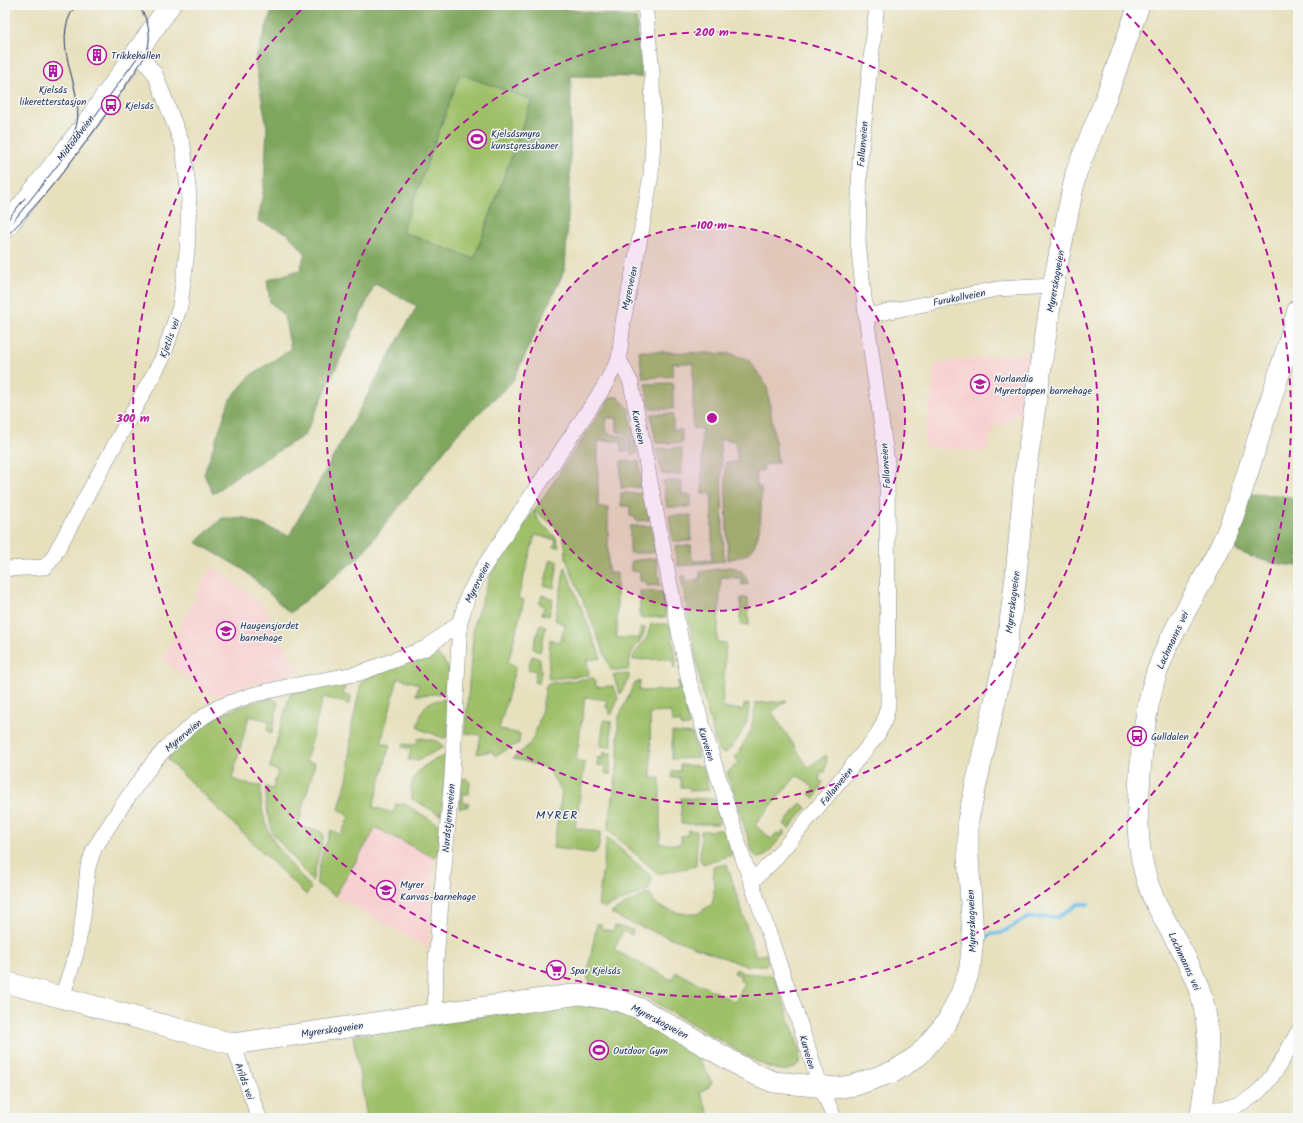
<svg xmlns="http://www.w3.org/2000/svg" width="1303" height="1123" font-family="Kalam,sans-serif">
  <rect width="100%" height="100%" fill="#f6f6f2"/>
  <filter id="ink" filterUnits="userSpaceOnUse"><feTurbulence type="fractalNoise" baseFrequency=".025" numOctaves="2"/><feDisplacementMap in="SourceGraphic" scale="8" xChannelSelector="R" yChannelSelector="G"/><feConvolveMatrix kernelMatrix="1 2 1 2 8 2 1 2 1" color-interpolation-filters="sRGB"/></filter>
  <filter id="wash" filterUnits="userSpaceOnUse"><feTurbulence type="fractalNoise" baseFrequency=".012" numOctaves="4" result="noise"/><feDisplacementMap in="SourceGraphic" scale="16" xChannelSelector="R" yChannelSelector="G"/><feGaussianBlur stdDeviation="0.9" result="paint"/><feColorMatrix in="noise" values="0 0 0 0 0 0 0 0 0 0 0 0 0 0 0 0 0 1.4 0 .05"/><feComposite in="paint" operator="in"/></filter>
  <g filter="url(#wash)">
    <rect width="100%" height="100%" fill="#e7e0bd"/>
    <path fill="#f7d0d0" d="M1024,353L1030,354L1029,360H1031L1021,416L1012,414L1009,424L994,425L987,452L924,447L935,364Z
      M212,566L264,606L281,642L297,666V670L294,673L235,689L215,697L162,660Z
      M376,828L433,857L432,905L428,948L335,896Z"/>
    <path fill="#9fc069" stroke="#5d7864" d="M460,73L532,100L474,259L402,232Z
      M639,351L731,354L748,359L767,386L778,463L763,465L764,470L756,472L757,487H761C761,504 763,541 748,553C742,557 735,558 728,560L725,463L738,462L735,441L720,439L724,561L678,566L675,546L691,545L692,561L712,560V494H702V429L693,428V363H673V376L643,378Z
      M673,383V409H650L645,384Z
      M611,397H618L629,409L637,453L631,455L628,437L624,433L617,432V418H606L607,433L625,437L628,451H621V441H598V507L608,508V573H617V638H640V628H645C644,640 636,644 631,654C629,659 630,665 628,670H611L566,559C566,529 556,527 534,511C538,528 557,530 559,547H554L556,540L535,535L518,598L524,600L508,663L516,666L499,729L520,734L519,743L495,756L491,751L477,754L481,735L465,733L474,623L491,574Z
      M652,414H673V430H682V443H656L651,416Z
      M682,448V475L662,474L656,449Z
      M621,461L639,462L643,487L621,488Z
      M663,481H682V495H691V507H667Z
      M621,493L645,494L650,520L636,521L635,517L630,516V506H621Z
      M691,515V541H673L669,516Z
      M630,526H651L656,551L651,553H630Z
      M656,558L660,585L646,586L645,581H640V572L631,571V561Z
      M551,559L558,562L554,588L544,585Z
      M565,567L601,658L587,660L589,675L551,679L548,678L550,639L557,642L561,640L565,625L555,620Z
      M730,567C741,569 746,573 748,584L742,585V578L721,577L717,642L726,643L722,708L743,710L744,705L749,704C749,726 739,739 725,754L718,751L703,695L681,577L685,575L686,581L700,579V572Z
      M640,591L662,592L666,617L640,618Z
      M542,595L553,599L549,616L542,614L544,606L539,604Z
      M741,598H748L749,625L740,624Z
      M540,624L546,627L540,652L533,649Z
      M651,624H668L670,627C672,637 679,662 674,669L673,659L633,660V656L647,637Z
      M434,652C447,661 453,674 451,690L438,694L416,695L419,684L398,678L381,742L390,745L373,807L393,813L396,804L402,805L403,803L441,826L437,855L433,857L376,828L335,896L317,884V879L322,854L331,830L341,835L349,817L339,809L348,776L352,725L361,683L365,678Z
      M532,656L540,659L541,673L539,683L534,682L536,671L528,669Z
      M629,674V678L620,694L613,675Z
      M594,678L596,687L611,686L614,687L618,698L612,714H610L609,708H606L607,700L585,697L576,761L585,763L575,828L601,832L598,850L593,853L553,848L562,792L547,768L513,758C517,754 524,750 528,746C539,733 543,702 546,685L551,683Z
      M640,681L639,691L679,690L678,681H680L689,724V726L681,727L680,722H672L671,712L650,713L651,778H660V844H681V836L688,835V830L697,831L696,866L658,874L608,830L618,762V719L634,684Z
      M345,682L343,695L351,696L350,704L323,697L306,761L315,763L298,826L319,831L324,835L312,881L273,834L266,805V787L273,789L278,771L270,768V766L290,694L296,691Z
      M271,698L278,702L272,733L267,731L270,721L249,716L232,779L252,785L261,786C259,834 283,854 311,888L306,895L168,760C169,753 178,746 183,742C212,716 234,707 271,698Z
      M450,699L447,737L443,738L420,729L418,725C423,704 427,700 450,699Z
      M787,701L772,712L808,767L826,755L827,757L825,772H821L819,781L823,782L815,798L809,794L814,788L797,775L755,825L771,839L777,833L780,835L783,831L785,833L765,856L758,858L753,853L727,773L739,762L735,758L751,731L756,703Z
      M604,720L611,721V747L600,746Z
      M672,732L692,734L699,758L672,759Z
      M421,738L437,741L444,747L418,760H408L411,749L402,747L403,744L412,745L419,742L417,740Z
      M604,752L611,753L610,775L605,773V766L597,765L598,757L603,758Z
      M444,756H447L441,815L412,799C406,775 425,763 444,756Z
      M680,765L703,766L709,790L690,791L689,787H681V778H672V771H680Z
      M466,778L470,782L469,794H463V803H469L468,807L459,808L461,782L463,779Z
      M681,798L714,799L720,822L718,824H681Z
      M801,803L806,808L789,829L784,824Z
      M720,830L724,831L732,855L703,864L700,860L701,831Z
      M607,837L653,878L648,890L604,908L598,905Z
      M727,864L756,956L766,954L769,960L766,965L746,966L623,920L611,913L629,902L649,893L654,902L662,908L679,913L697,914L712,904L714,895L713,867Z
      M597,923L601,924V929L613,931L615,926L633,930L632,935L623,931L614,950L672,980L676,972L735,1002L745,983L739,980L741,976L734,973L736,969L743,973L771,975L775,977L800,1051L799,1064C784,1078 765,1065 750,1058L647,998L632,992L589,981L587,976Z
      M581,1002L623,1010L694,1049L712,1082L709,1087L700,1092L711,1118H367L353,1036Z"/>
    <path fill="#7fa65d" stroke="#4d6a5e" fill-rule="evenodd" d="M278,5H559L564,9L636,18L642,77L571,76L570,182L565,269L513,381L460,431L358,558L290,613L244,570L196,542L222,518H245L289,536L417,306L375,284L305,435L235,477L213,494L204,474L230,399L251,375L291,349L284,316L270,302L267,280L300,270L305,253L287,233L258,221L264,187L267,128L255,61L271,13ZM460,74L532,100L474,259L402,232Z
      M1250,494L1277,495L1298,498V566C1272,564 1251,559 1229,546Z"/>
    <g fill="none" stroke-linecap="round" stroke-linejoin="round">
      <path stroke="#6dbee9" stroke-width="4" d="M985,939L991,934L1001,933L1027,918L1058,917L1078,904H1088"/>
    </g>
  </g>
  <g filter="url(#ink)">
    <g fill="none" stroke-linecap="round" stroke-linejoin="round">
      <g stroke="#81888e" stroke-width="16">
        <path id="street" d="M866,316L997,289L1053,286
          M619,359L631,383L688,677L742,855L811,1057C816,1078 826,1097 834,1118
          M5,569L45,567L52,559L163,357L180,306L187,252L189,196L183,146L155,74L137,52
          M752,881L773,861L876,737L884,722L888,706L887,462L866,316L858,242L860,159L877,5
          M62,997L76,954L83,917L88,867L94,849L123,804L155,760L167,747L197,721L217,708L232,702L252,695L286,687L360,673L426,648L460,622L468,595L481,571L602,390L619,359L623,322L641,233L651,175L653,140L652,72L645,5
          M435,1014L436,960L452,776L460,622
          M233,1044L259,1118
          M1201,1109C1258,1114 1274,1074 1298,1032"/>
      </g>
      <g stroke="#81888e" stroke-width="22">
        <path id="secondary" d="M5,228L85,126L170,5
          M5,982L233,1044L435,1014L580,994L620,1001L641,1009L754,1074L774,1082L836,1088L855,1085L895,1071L919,1055L947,1022L961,994L970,968L973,937L968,855V820L1006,652L1016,576L1025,474L1053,286L1076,173L1104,103L1139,5
          M1200,1118C1207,1079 1213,1034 1201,995C1191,961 1169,931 1154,899C1141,870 1137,839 1138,807C1141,757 1143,702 1163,656C1181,612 1210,574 1228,530C1240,499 1250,465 1260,433C1273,392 1287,352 1298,310"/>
      </g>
      <use href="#street" stroke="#fff" stroke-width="15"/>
      <use href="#secondary" stroke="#fff" stroke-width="21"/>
      <path stroke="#1b2f5e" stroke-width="1" d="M62,151C66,146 71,140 74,133C91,93 45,46 76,5
        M5,223L25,198
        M12,223L79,138L142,51
        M5,238C58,185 102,121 144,58C153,41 150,21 138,5"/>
    </g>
  </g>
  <circle cx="712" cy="418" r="193" fill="#b5179e" fill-opacity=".12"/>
  <g fill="none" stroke="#b5179e" stroke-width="2" stroke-dasharray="7 5">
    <circle cx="712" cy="418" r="193"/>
    <circle cx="712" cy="418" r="386"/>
    <path d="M1118 5A579 579 0 1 1 306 5"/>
  </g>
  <defs>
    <g id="building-ring" transform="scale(1)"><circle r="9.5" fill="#f6f6f2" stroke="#b5179e" stroke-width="1.5"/><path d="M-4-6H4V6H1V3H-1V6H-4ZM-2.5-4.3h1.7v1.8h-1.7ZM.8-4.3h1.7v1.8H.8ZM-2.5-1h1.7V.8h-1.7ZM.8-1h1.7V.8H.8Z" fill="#b5179e"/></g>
    <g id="bus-ring" transform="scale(1)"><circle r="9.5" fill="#f6f6f2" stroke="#b5179e" stroke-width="1.5"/><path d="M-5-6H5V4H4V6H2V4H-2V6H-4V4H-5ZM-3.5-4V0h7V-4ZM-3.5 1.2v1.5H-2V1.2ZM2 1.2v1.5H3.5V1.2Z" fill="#b5179e"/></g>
    <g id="stadium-ring" transform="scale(1)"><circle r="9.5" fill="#f6f6f2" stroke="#b5179e" stroke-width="1.5"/><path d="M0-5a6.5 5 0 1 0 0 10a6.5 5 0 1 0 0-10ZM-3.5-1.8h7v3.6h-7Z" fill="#b5179e"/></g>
    <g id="school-ring" transform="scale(1)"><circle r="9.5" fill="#f6f6f2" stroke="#b5179e" stroke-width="1.5"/><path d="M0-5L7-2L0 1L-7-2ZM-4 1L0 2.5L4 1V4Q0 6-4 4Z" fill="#b5179e"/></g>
    <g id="supermarket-ring" transform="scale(1)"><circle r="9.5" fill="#f6f6f2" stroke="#b5179e" stroke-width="1.5"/><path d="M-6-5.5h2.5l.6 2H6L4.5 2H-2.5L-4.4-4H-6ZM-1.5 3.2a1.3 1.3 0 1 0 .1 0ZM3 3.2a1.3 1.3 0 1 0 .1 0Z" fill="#b5179e"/></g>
  </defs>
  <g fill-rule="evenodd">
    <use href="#building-ring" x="97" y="55"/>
    <use href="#building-ring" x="53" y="71"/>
    <use href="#bus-ring" x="111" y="105"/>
    <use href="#stadium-ring" x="477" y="139"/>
    <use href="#school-ring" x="980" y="384"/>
    <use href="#school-ring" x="226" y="631"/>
    <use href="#bus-ring" x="1137" y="736"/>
    <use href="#school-ring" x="386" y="890"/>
    <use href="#supermarket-ring" x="556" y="970"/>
    <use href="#stadium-ring" x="599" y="1050"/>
  </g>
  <g text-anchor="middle" stroke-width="3" stroke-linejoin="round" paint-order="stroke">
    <g font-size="10" fill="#1b2f5e" stroke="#f6f6f2" text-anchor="start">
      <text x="111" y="59">Trikkehallen</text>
      <text x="53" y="93" text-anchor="middle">Kjelsås<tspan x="53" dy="12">likeretterstasjon</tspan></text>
      <text x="125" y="109">Kjelsås</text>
      <text x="491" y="137">Kjelsåsmyra<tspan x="491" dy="12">kunstgressbaner</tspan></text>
      <text x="994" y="382">Norlandia<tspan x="994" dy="12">Myrertoppen barnehage</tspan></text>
      <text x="240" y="629">Haugensjordet<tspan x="240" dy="12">barnehage</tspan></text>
      <text x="1151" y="740">Gulldalen</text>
      <text x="400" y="888">Myrer<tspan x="400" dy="12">Kanvas-barnehage</tspan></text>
      <text x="570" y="974">Spar Kjelsås</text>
      <text x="613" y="1054">Outdoor Gym</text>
    </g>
    <g font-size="10" fill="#1b2f5e" stroke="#f6f6f2">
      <text transform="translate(75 138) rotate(-53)" y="4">Midtoddveien</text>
      <text transform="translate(862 144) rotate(-85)" y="4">Fallanveien</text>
      <text transform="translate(1055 281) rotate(-80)" y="4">Myrerskogveien</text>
      <text transform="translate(629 288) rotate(-78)" y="4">Myrerveien</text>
      <text transform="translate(959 297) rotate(-11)" y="4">Furukollveien</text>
      <text transform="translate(169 338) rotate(-70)" y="4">Kjetils vei</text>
      <text transform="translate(639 427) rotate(79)" y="4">Kurveien</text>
      <text transform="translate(885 466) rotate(-94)" y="4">Fallanveien</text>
      <text transform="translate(477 582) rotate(-63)" y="4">Myrerveien</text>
      <text transform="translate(1012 602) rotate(-83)" y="4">Myrerskogveien</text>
      <text transform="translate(1172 640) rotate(-65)" y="4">Lachmanns vei</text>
      <text transform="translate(183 735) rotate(-40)" y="4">Myrerveien</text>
      <text transform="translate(707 744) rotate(73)" y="4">Kurveien</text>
      <text transform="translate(836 786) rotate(-51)" y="4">Fallanveien</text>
      <text transform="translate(448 818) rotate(-85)" y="4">Nordstjerneveien</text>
      <text transform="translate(971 921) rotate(-92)" y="4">Myrerskogveien</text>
      <text transform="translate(1185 961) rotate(65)" y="4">Lachmanns vei</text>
      <text transform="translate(660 1021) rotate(28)" y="4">Myrerskogveien</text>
      <text transform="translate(332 1029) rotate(-8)" y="4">Myrerskogveien</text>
      <text transform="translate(808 1052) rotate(74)" y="4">Kurveien</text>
      <text transform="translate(245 1081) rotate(70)" y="4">Arilds vei</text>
    </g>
    <g font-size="12" letter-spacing="1" fill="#1b2f5e" stroke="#f6f6f2">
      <text x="557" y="819">MYRER</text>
    </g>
  </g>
  <circle cx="712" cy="418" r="6" fill="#b5179e" stroke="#f6f6f2" stroke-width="2"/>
  <g font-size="12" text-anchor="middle" font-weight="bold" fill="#b5179e" stroke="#f6f6f2" stroke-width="3" stroke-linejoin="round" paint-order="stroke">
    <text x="712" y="36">200 m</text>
    <text x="712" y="229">100 m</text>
    <text x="133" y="422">300 m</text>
  </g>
  <rect width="1303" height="1123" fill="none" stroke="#f6f6f2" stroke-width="20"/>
</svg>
